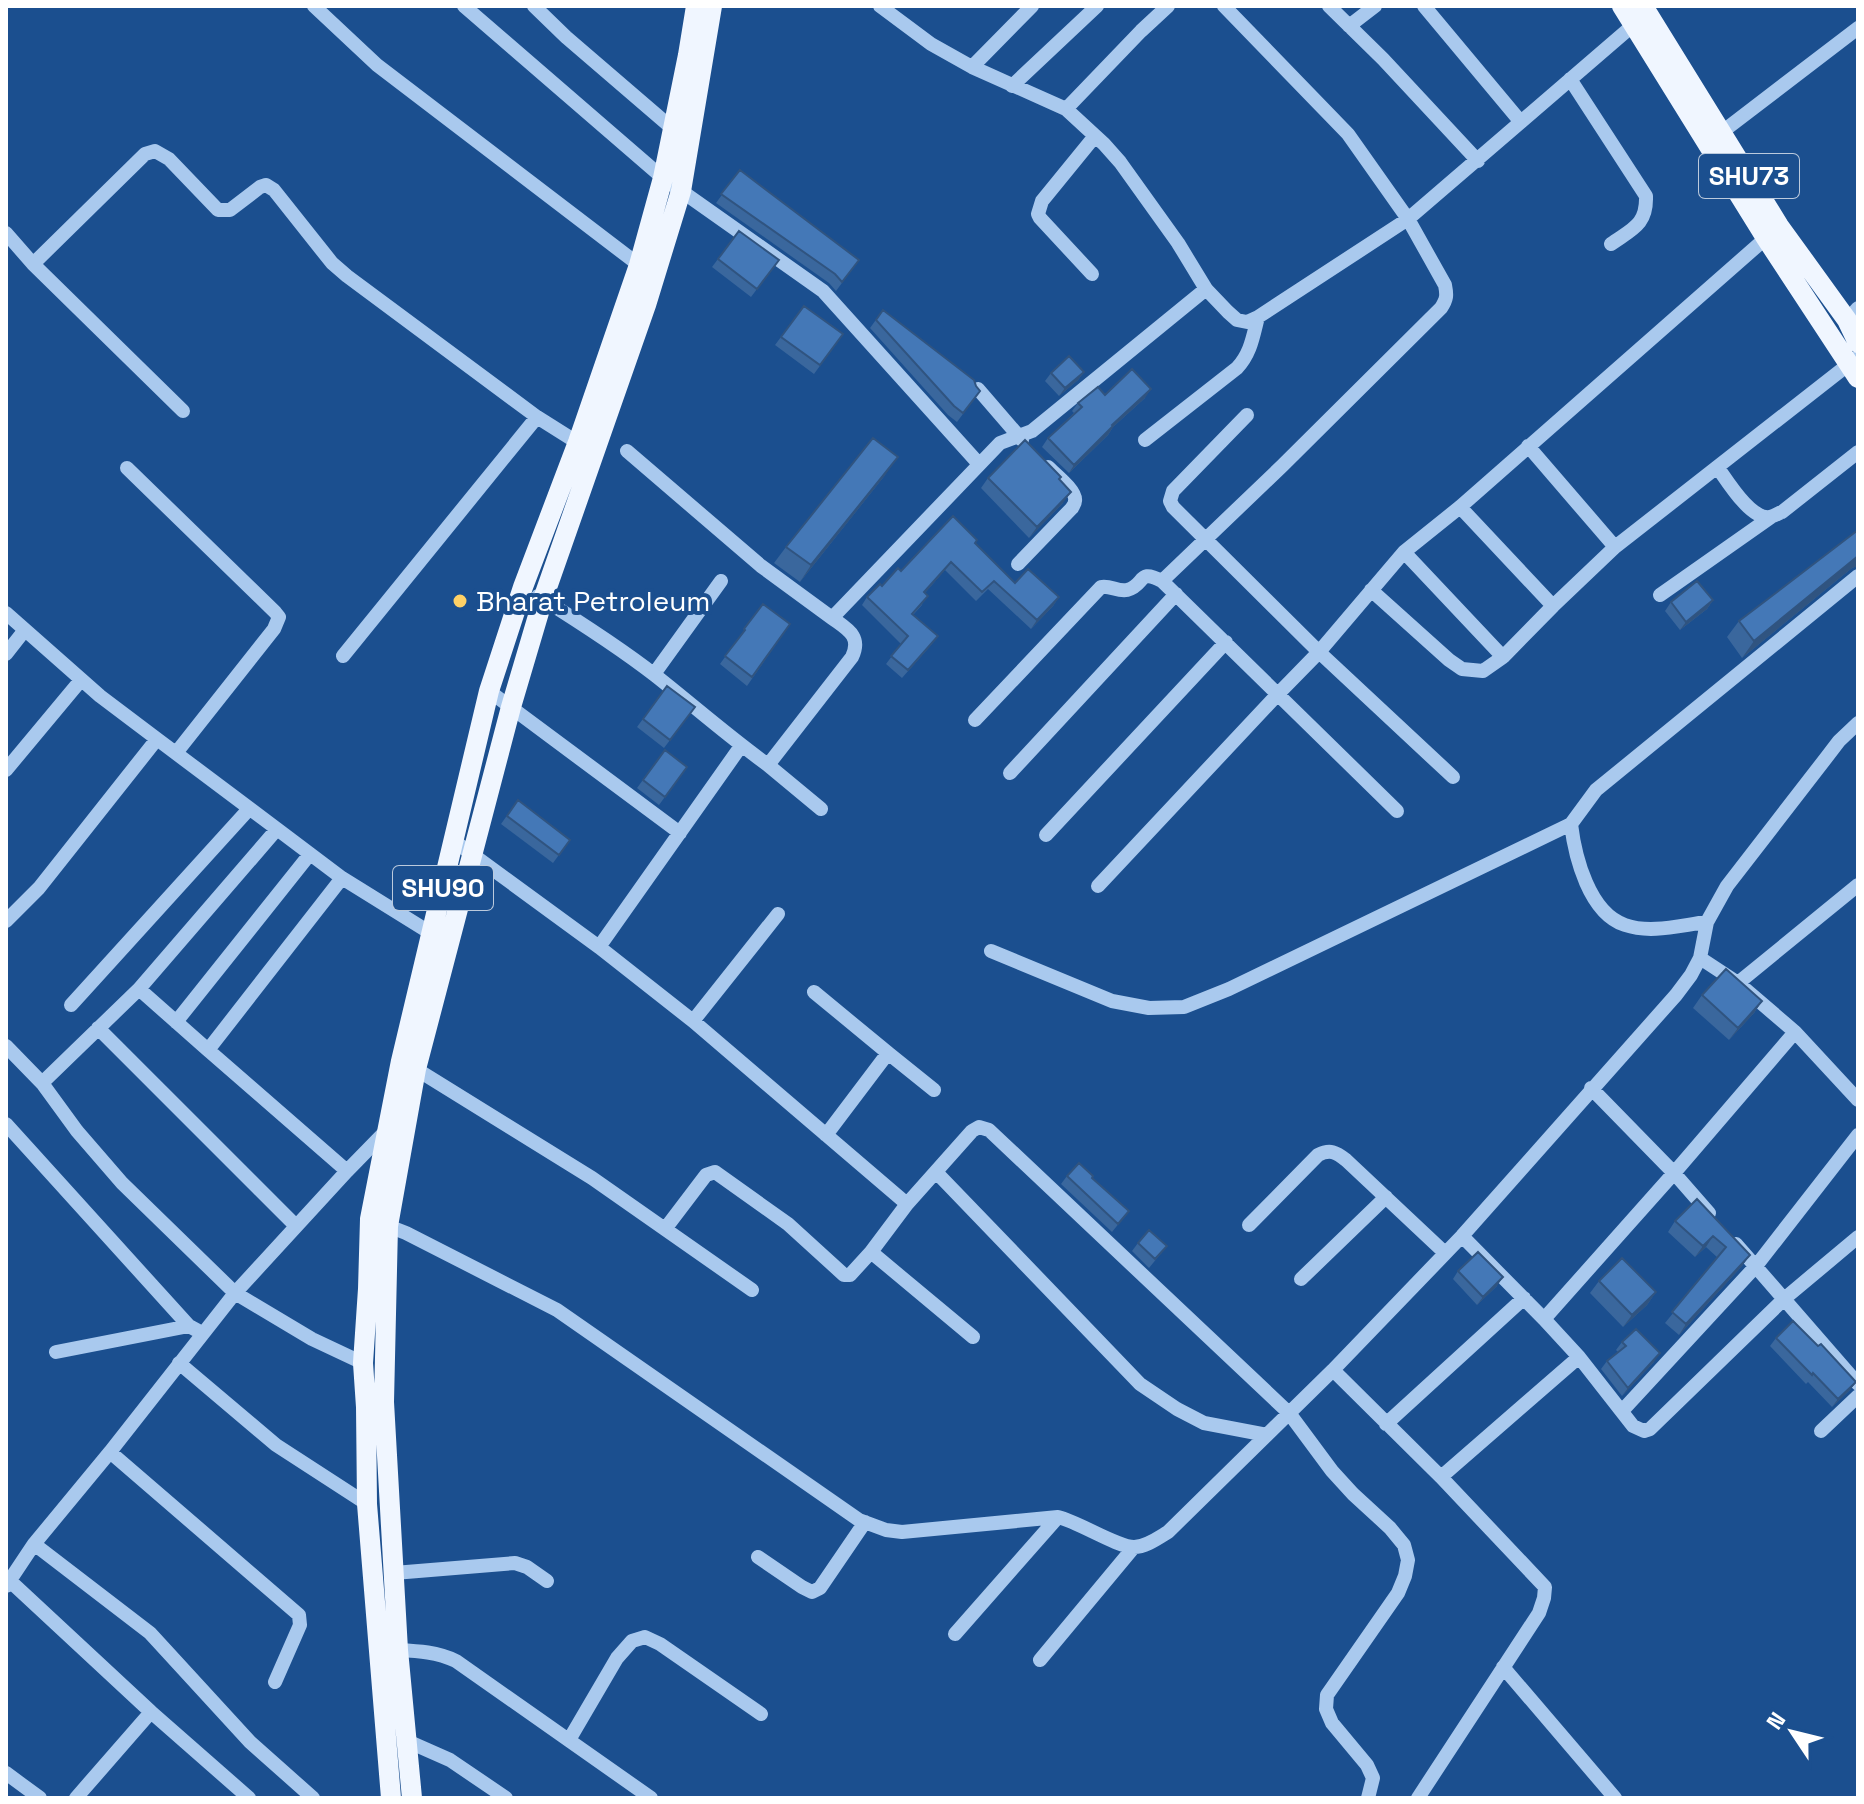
<svg xmlns="http://www.w3.org/2000/svg" width="1864" height="1804" font-family="'Space Grotesk',sans-serif">
  <rect width="100%" height="100%" fill="#1b4f8f"/>
  <g fill="none" stroke-linecap="round" stroke-linejoin="round">
    <path stroke="#a9c9ee" stroke-width="14" d="M314,6L377,65L639,265
      M464,6L663,178L823,291L979,464
      M534,6L566,37L673,129
      M880,6L931,44L972,67L1066,109L1104,144L1120,162L1178,243L1206,289L1228,312L1237,320L1247,322L1258,317L1408,219L1638,21
      M1224,6L1348,134L1408,219L1445,285C1447,295 1447,299 1441,308L1282,466L1162,581L1397,811
      M1329,6L1383,59L1478,161
      M1424,6L1520,121
      M1349,26L1375,6
      M972,67L1032,6
      M1570,79L1646,196C1647,225 1632,229 1611,244
      M1012,86L1097,6
      M1066,109L1141,31L1168,6
      M1722,132L1858,28
      M6,233L33,264L183,411
      M33,264L145,154L155,151L169,159L218,210H230L260,187L266,185L274,190L332,263L347,276L537,417L583,446
      M1092,274L1040,218L1038,214L1042,201L1095,136
      M1847,320L1858,308
      M978,389L1022,440
      M1247,415L1173,491L1170,501L1173,507L1319,652L1453,777
      M1145,440L1237,368C1251,353 1253,336 1258,317
      M627,451L761,566L832,618
      M127,468L275,612L279,617L274,629L176,753
      M1718,468C1728,482 1751,520 1770,517C1772,517 1781,512 1782,512L1858,452
      M1460,507L1553,606L1615,547L1528,446
      M1615,547L1858,357
      M1404,552L1503,657L1553,606
      M1018,564L1072,508C1073,506 1075,504 1075,501C1077,491 1055,474 1048,467
      M1371,590L1449,660L1462,669L1483,671L1503,657
      M1660,595L1771,517
      M538,596C578,621 619,647 656,676C694,706 729,737 768,765L852,657C862,636 847,629 832,618L1000,443L1032,431L1206,289
      M6,613L100,696L157,739
      M6,654L24,631
      M343,656L537,417
      M654,674L721,581
      M489,691L680,833
      M975,720L1101,587C1110,585 1118,592 1127,590C1146,585 1137,568 1162,581
      M741,746L599,947L693,1021L907,1204
      M768,765L821,809
      M6,770L81,680
      M1010,773L1176,594
      M277,829L342,878L208,1050L347,1171
      M1046,835L1226,642
      M454,841L599,947
      M342,878L437,937
      M1098,886L1277,695L1319,652L1404,552L1460,507L1766,238
      M6,921L39,888L157,739L277,829L139,989L42,1083L77,1131L122,1183L235,1293L312,1339L363,1363
      M1707,922C1681,925 1651,934 1625,925C1589,913 1575,857 1571,824L1596,790L1858,576
      M991,951L1112,1001L1149,1008L1184,1007L1229,989L1571,824
      M1700,958L1738,983L1795,1032L1858,1100
      M1738,983L1858,885
      M139,989L208,1050
      M814,992L888,1053L826,1135
      M71,1005L249,809
      M693,1021L778,914
      M176,1022L310,854
      M98,1028L296,1226
      M6,1046L42,1083
      M888,1053L934,1090
      M416,1069L592,1178L752,1290
      M1591,1088L1674,1173L1709,1213
      M6,1124L189,1326L202,1333
      M936,1172L1140,1384L1177,1409L1204,1423L1267,1435
      M1249,1225L1318,1155C1330,1149 1336,1152 1346,1160L1445,1253
      M388,1226L406,1233L557,1310L859,1520L886,1530L902,1532L1058,1517C1079,1522 1117,1547 1134,1547C1146,1547 1158,1538 1168,1532L1333,1370L1462,1236L1676,995L1691,975L1700,958L1707,922L1727,886L1826,758L1839,741L1858,723
      M665,1229L706,1175L715,1172L788,1224L844,1275H850L871,1252L907,1204L972,1131L979,1127L989,1130L1289,1413L1332,1471L1353,1494L1390,1528L1404,1545L1408,1560L1405,1576L1398,1593L1327,1695L1326,1709L1332,1723L1367,1765L1373,1778L1368,1798
      M1462,1236L1544,1319L1579,1357L1633,1426L1644,1431L1650,1429L1784,1299L1858,1237
      M1736,1244L1858,1384
      M871,1252L973,1337
      M1301,1279L1386,1197
      M1544,1319L1674,1173L1795,1032
      M56,1352L189,1326
      M179,1363L276,1445L367,1504
      M1333,1370L1441,1477L1545,1587L1544,1598L1539,1613L1418,1798
      M1622,1411L1756,1266L1858,1135
      M1386,1424L1524,1298
      M1821,1431L1858,1396
      M110,1452L299,1615L300,1625L275,1682
      M1441,1477L1579,1357
      M34,1544L150,1633L250,1742L313,1798
      M758,1557L802,1587L812,1592L820,1588L865,1522
      M394,1573L515,1563L527,1567L547,1581
      M10,1581L151,1712L249,1798
      M6,1586L34,1544L110,1452L235,1293L347,1171L387,1130
      M955,1634L1058,1517
      M398,1650C419,1651 437,1652 456,1661L651,1798
      M1040,1660L1134,1547
      M1503,1667L1615,1798
      M569,1740L617,1658L632,1641L645,1637L660,1644L761,1714
      M407,1741L450,1760L506,1798
      M6,1773L40,1798
      M76,1798L151,1712"/>
    <path stroke="#f0f6ff" stroke-width="20" d="M1622,6L1766,238L1858,378
      M1643,6L1779,226L1847,320L1858,343
      M391,1798L367,1504L366,1407L363,1363L368,1289L370,1219L401,1061L489,691L523,587L578,442L639,265L663,178L688,55L696,6
      M412,1798L398,1650L384,1402L388,1226L416,1069L511,707L543,599L646,305L681,191L712,6"/>
  </g>
  <path fill="#3a679d" d="M740,170L859,260L836,291L829,283L716,203Z
    M718,259L779,260L751,297L712,267Z
    M804,306L843,334L814,374L775,345Z
    M883,310L976,386L980,391L957,422L948,415L870,328Z
    M1084,372L1078,380L1059,396L1045,381L1051,373Z
    M1105,395L1145,398L1113,427L1108,435L1069,473L1042,447L1048,438L1074,413L1072,411L1078,403Z
    M886,474L800,582L774,563L786,547Z
    M988,478L1060,479L1063,503L1029,538L981,488Z
    M1858,530L1857,566L1852,568L1742,658L1727,637L1739,621Z
    M975,543L1015,583L1059,597L1053,606L1031,629L988,589L976,601L945,570L925,593L922,605L913,615L932,644L902,678L886,664L901,644L862,605L867,597L901,571Z
    M1713,600L1707,609L1680,630L1665,611L1671,602Z
    M763,604L790,624L747,686L720,664Z
    M667,686L695,707L664,748L637,727Z
    M665,750L687,767L659,805L637,788Z
    M518,800L570,840L553,863L501,824Z
    M1702,995L1762,1001L1754,1013L1729,1040L1693,1008Z
    M1067,1176L1092,1178L1129,1211L1112,1232L1061,1184Z
    M1697,1199L1750,1255L1742,1266L1679,1335L1665,1323L1718,1258L1706,1247L1695,1257L1668,1232L1675,1221Z
    M1138,1243L1167,1246L1149,1268L1132,1251Z
    M1458,1271L1497,1286L1477,1305L1453,1279Z
    M1599,1281L1656,1292L1647,1305L1623,1327L1590,1293Z
    M1776,1338L1818,1346L1856,1382L1850,1390L1832,1407L1808,1382L1806,1384L1770,1346Z
    M1622,1342L1654,1362L1622,1396L1601,1369L1607,1361L1618,1352L1616,1350Z"/>
  <path fill="#305480" d="M1084,372L1078,380L1059,396L1065,388Z
    M1151,389L1145,398L1113,427L1108,435L1069,473L1074,465L1112,425Z
    M898,457L886,474L800,582L811,565Z
    M1071,492L1063,503L1029,538L1037,527Z
    M1858,556V566L1852,568L1742,658L1754,641Z
    M951,562L945,570L918,601L924,592Z
    M1059,597L1053,606L1031,629L1037,620Z
    M1713,600L1707,609L1680,630L1686,622Z
    M1762,1001L1754,1013L1729,1040L1738,1028Z
    M1713,1236L1706,1247L1695,1257L1703,1246Z
    M1750,1255L1742,1266L1679,1335L1686,1324Z
    M1503,1277L1497,1286L1477,1305L1483,1297Z
    M1656,1292L1647,1305L1623,1327L1632,1315Z
    M1660,1353L1654,1362L1622,1396L1628,1388Z
    M1856,1382L1850,1390L1832,1407L1838,1399Z"/>
  <path fill="#4478b7" stroke="#305480" stroke-width="2" d="M740,170L859,260L842,282L835,274L721,194Z
    M739,231L779,260L757,289L718,259Z
    M804,306L843,334L820,365L781,337Z
    M883,310L974,380L976,386L980,391L963,413L954,406L876,320Z
    M1069,356L1084,372L1065,388L1051,373Z
    M1132,369L1151,389L1112,425L1113,426L1074,465L1048,438L1082,407L1078,403L1098,387L1105,395Z
    M873,438L898,457L811,565L786,547Z
    M1025,440L1061,477L1059,479L1071,492L1037,527L988,478Z
    M953,516L977,540L975,543L1015,583L1028,569L1059,597L1037,620L994,581L982,592L951,562L924,592L928,596L912,614L938,636L908,670L891,656L908,636L867,597L880,584L882,586L898,568L901,571Z
    M1858,530V556L1754,641L1739,621Z
    M1697,581L1713,600L1686,622L1671,602Z
    M763,604L790,624L752,677L725,656L745,630L744,629Z
    M667,686L695,707L670,740L643,719Z
    M665,750L687,767L665,797L643,780Z
    M518,800L570,840L559,855L507,816Z
    M1726,969L1762,1001L1738,1028L1702,995Z
    M1079,1163L1093,1176L1092,1178L1129,1211L1118,1224L1067,1176Z
    M1697,1199L1750,1255L1686,1324L1672,1312L1726,1247L1713,1236L1703,1246L1675,1221Z
    M1149,1230L1167,1246L1155,1259L1138,1243Z
    M1478,1252L1503,1277L1483,1297L1458,1271Z
    M1622,1258L1656,1292L1632,1315L1599,1281Z
    M1793,1321L1818,1346L1821,1344L1856,1382L1838,1399L1813,1373L1812,1375L1776,1338Z
    M1636,1329L1660,1353L1628,1388L1607,1361L1626,1346L1622,1342Z"/>
  <circle fill="#ffd166" stroke="#1b4f8f" stroke-width="3" cx="460" cy="601" r="8"/>
  <g text-anchor="middle" stroke-width="8" stroke-linejoin="round" paint-order="stroke">
    <g fill="#1b4f8f" stroke="#bbcadd" stroke-width="2">
      <rect x="1699" y="154" width="100" height="44" rx="6"/>
      <rect x="393" y="866" width="100" height="44" rx="6"/>
    </g>
    <g font-size="26" font-weight="bold" fill="#fff">
      <text x="1749" y="185">SHU73</text>
      <text x="443" y="897">SHU90</text>
    </g>
    <g font-size="28" fill="#fff" stroke="#1b4f8f" text-anchor="start">
      <text x="476" y="611">Bharat Petroleum</text>
    </g>
  </g>
  <rect width="1864" height="1804" fill="none" stroke="#ffffff" stroke-width="16"/>
  <g transform="translate(1792 1732) rotate(305)" stroke="#1b4f8f" stroke-width="6" paint-order="stroke">
  <path d="M0-6L14 30L0 20L-14 30Z" fill="#ffffff"/>
  <text y="-12" font-size="22" font-weight="bold" text-anchor="middle" fill="#ffffff">N</text>
  </g>
</svg>
